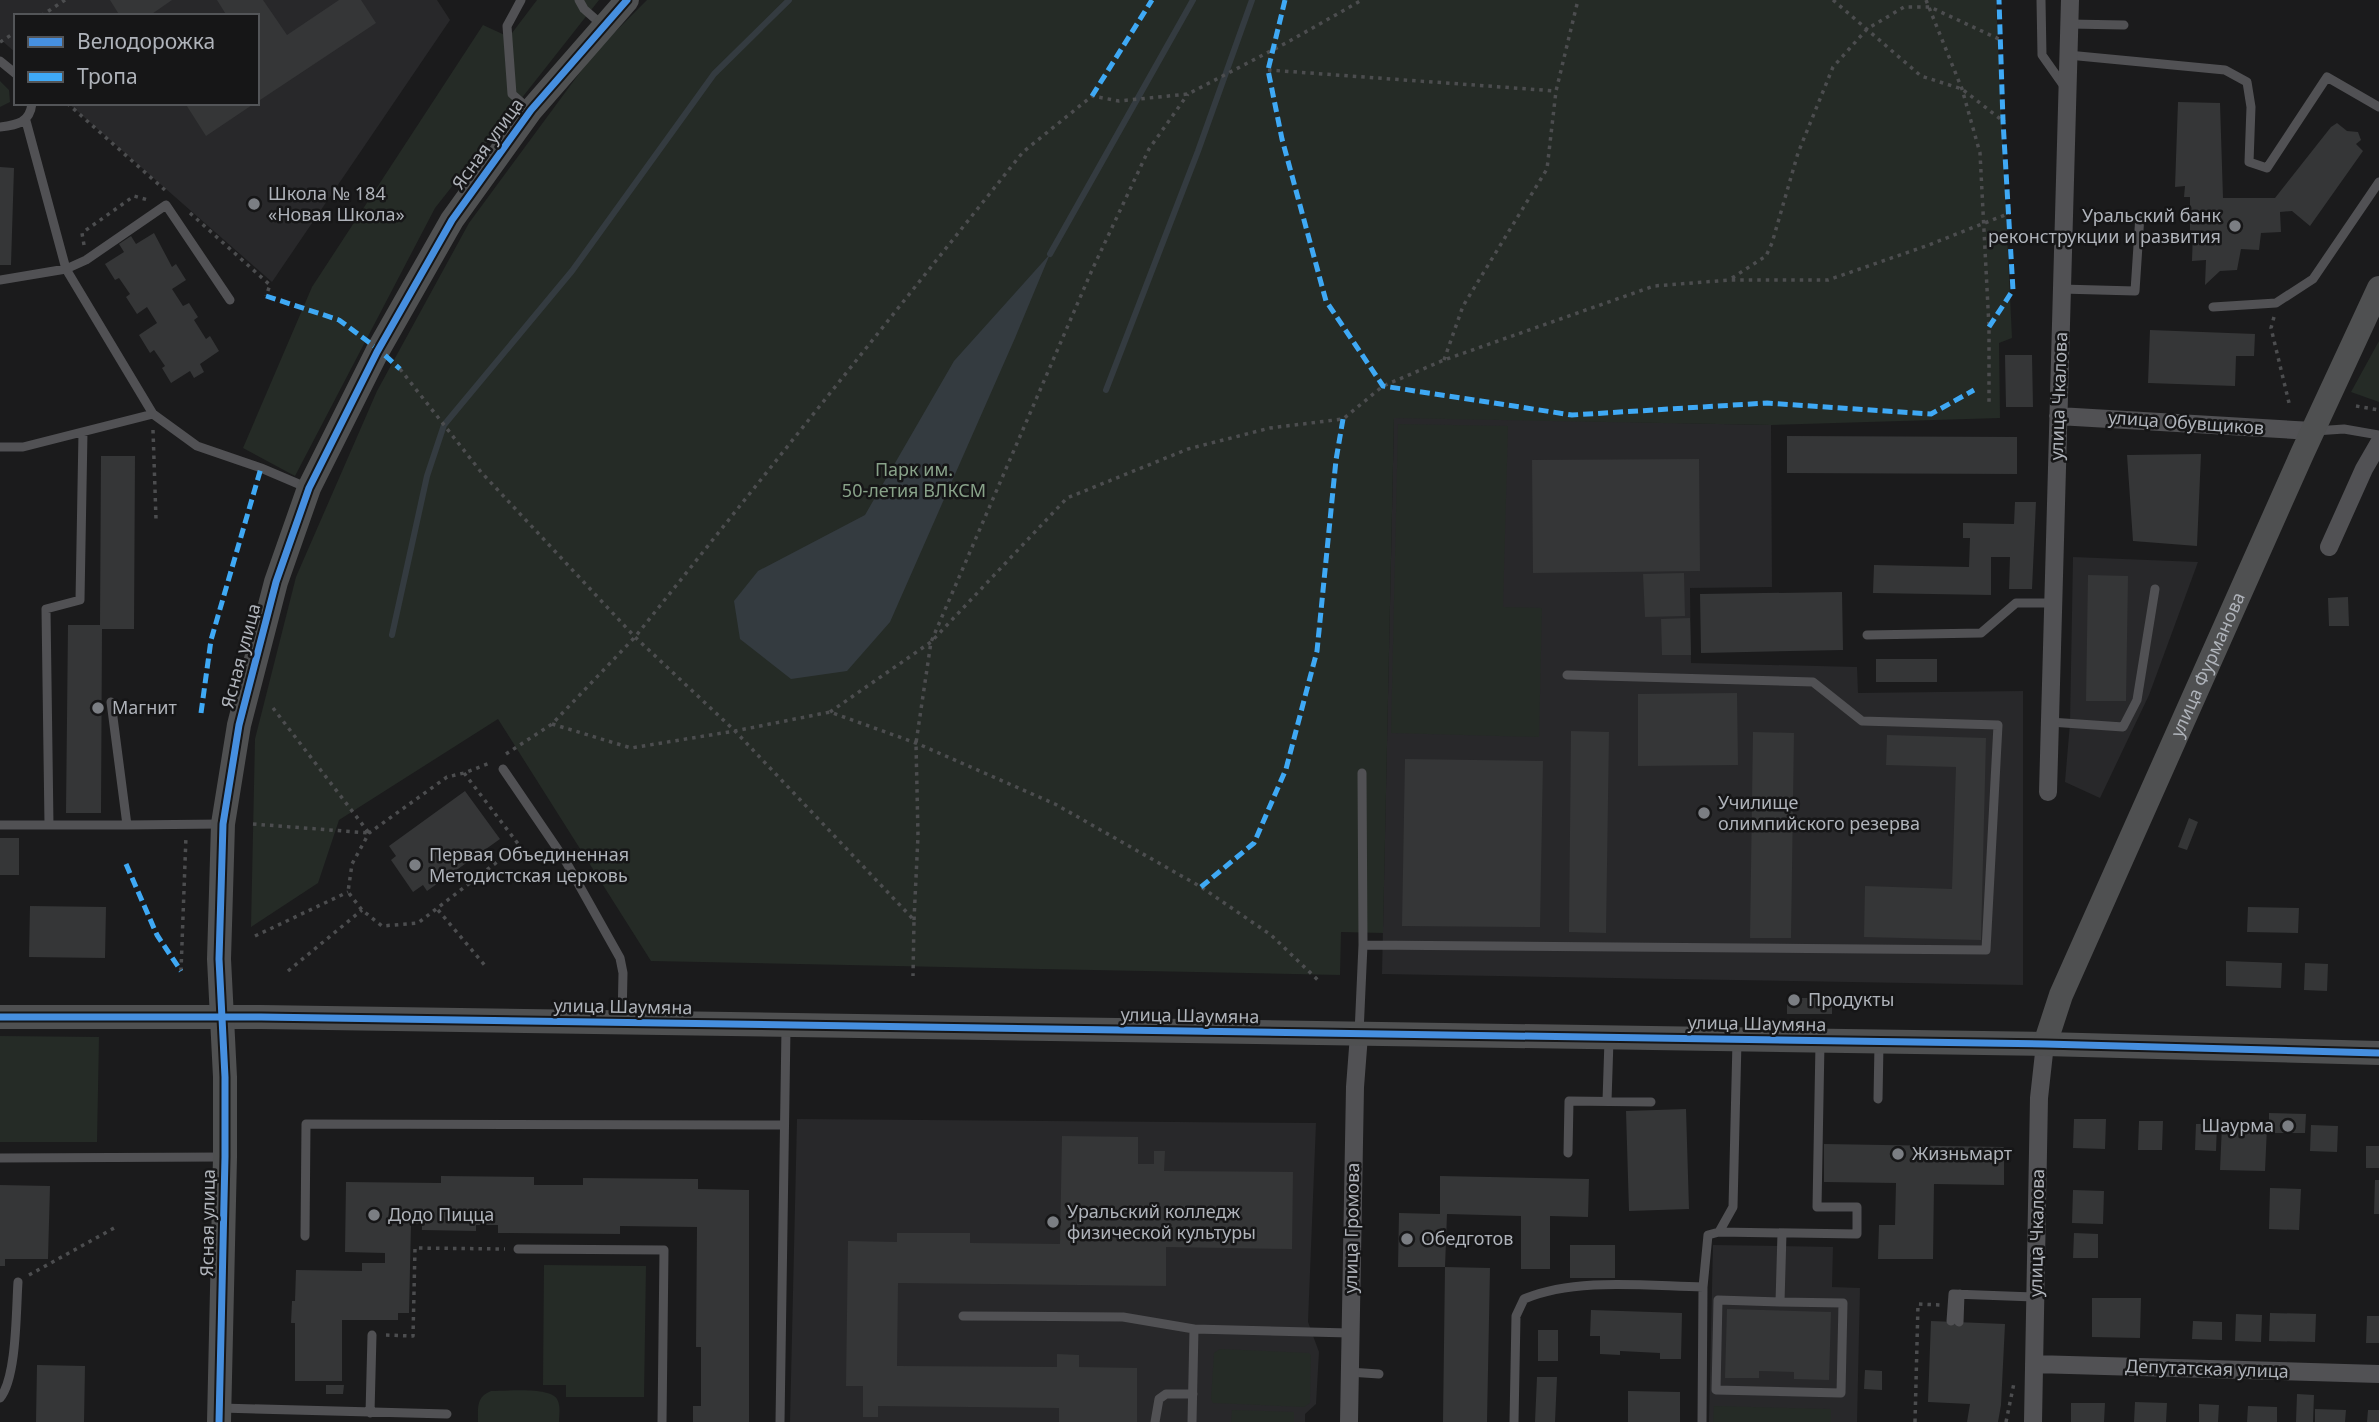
<svg xmlns="http://www.w3.org/2000/svg" width="2379" height="1422" font-family="'Noto Sans',sans-serif">
  <rect width="100%" height="100%" fill="#1b1b1c"/>
  <path fill="#28282a" d="M0,0H437L450,20L272,282L68,103H257V16H16V53L0,39Z
    M1394,417L1771,425L1772,587L1690,588L1691,663L1857,667L1858,693L2023,691V985L1382,974Z
    M2073,557L2198,562L2149,695L2100,798L2065,782L2070,723Z
    M797,1119L1316,1123L1308,1322L1319,1352L1316,1404L1305,1414V1422H790Z
    M1713,1245L1833,1247L1832,1287L1860,1288L1857,1422H1709Z"/>
  <path fill="#252b26" d="M537,0H599L435,208L295,476L243,448L312,287L483,25L509,37Z
    M647,0H1996L2012,338L1999,343L2000,418L1771,425L1394,418L1383,933L1341,932L1340,975L651,961L498,719L339,820L318,883L251,927L255,739L296,577L377,391L469,223L595,52Z
    M0,81L9,90L10,102L0,107Z
    M2379,341V402L2351,392Z
    M1398,424L1508,426L1503,607L1542,608L1539,737L1391,733Z
    M0,1036L99,1037L97,1142H0Z
    M544,1265L646,1266L644,1397H566V1385H543Z
    M1220,1349L1309,1353L1311,1355L1310,1403L1304,1407L1213,1403L1211,1399L1214,1353Z
    M491,1391C506,1391 550,1387 557,1399C561,1406 559,1415 559,1422H478C478,1408 476,1397 491,1391Z
    M1714,1406L1831,1409V1422H1713Z
    M1232,1410L1294,1412V1422H1231Z"/>
  <path fill="#343b40" d="M1050,254L1015,338L890,622L847,671L791,679L740,639L734,601L758,571L865,515L954,361Z"/>
  <g fill="none" stroke-linecap="round" stroke-linejoin="round">
    <path stroke="#343b40" stroke-width="6" d="M1050,254L1193,0
      M1106,390L1198,151L1252,0
      M392,635L427,476L444,425L572,271L714,74L789,0"/>
  </g>
  <path fill="#353637" d="M110,0H172L149,16H120Z
    M217,0H263L287,35L339,0H361L376,23L257,102V16H227Z
    M2178,102L2220,103L2223,198H2275L2331,127L2337,123L2347,131L2358,132L2361,140L2356,144L2363,151L2310,226L2292,211L2280,212L2281,232L2261,233L2259,250L2241,249L2237,270L2220,271L2205,285L2206,260L2192,261L2193,232L2190,231V197H2184L2185,186L2175,187Z
    M185,103H255L206,136Z
    M0,167L14,168L11,265H0Z
    M154,233L172,267L176,264L186,280L172,289L183,306L189,303L198,317L194,320L206,339L210,336L219,351L200,364L204,372L194,378L190,371L171,383L162,368L165,366L154,350L150,353L139,335L157,323L147,307L137,314L126,297L130,294L119,278L115,280L105,264L124,252L119,244L131,236L136,244Z
    M2150,330L2255,334L2254,356H2236L2235,386L2148,383Z
    M2005,355H2032L2033,407H2006Z
    M1787,436L2017,437V474L1787,473Z
    M2201,454L2197,546L2133,541L2127,455Z
    M101,456H135L134,629H102L101,813H66L68,625H100Z
    M1699,459L1700,571L1533,573L1532,460Z
    M2015,502H2036L2032,589H2009L2010,557H1991V595L1873,593L1874,565L1969,567L1970,538H1963V523L2014,524Z
    M1684,573L1685,616L1645,617L1643,574Z
    M2088,575L2128,576L2126,701H2086Z
    M1842,592L1843,650L1701,653L1700,594Z
    M2348,597L2349,626H2329L2328,598Z
    M1690,618L1691,655H1662L1661,619Z
    M1876,659H1937V682H1876Z
    M1737,693L1738,765L1638,766V694Z
    M1571,731L1609,732L1606,933L1569,932Z
    M1753,732L1794,733L1791,938H1750Z
    M1887,735L1986,738L1981,940L1864,937L1865,886L1952,889L1956,767L1886,765Z
    M1405,759L1543,761L1540,927L1402,926Z
    M465,791L500,839L427,891L423,885L413,892L391,860L396,856L389,846Z
    M2189,818L2198,822L2187,850L2178,847Z
    M0,838H19V875H0Z
    M30,906L106,907L105,958L29,957Z
    M2248,907L2299,908L2298,933L2247,932Z
    M2226,961L2282,963L2281,988L2226,986Z
    M2305,963L2328,964L2327,991L2304,990Z
    M1787,998H1832V1014H1787Z
    M1686,1109L1689,1209L1629,1211L1626,1111Z
    M2269,1113L2306,1114L2305,1133H2269Z
    M2074,1119H2106L2105,1149L2073,1148Z
    M2139,1121H2163L2162,1150H2138Z
    M2196,1124H2217L2216,1151L2195,1150Z
    M2222,1125L2267,1127L2265,1171L2220,1170Z
    M2311,1125L2338,1126L2337,1152L2310,1151Z
    M1062,1136L1138,1137V1164H1154V1151H1165L1164,1171L1293,1172L1292,1249L1166,1247V1286L898,1283L897,1366L1057,1367V1354L1079,1355V1367L1137,1368V1422H1059V1408L878,1406V1417H863V1386H846L848,1241L897,1242V1233H970V1243L1060,1244Z
    M1824,1144L2004,1147V1185L1934,1184L1933,1259H1878L1879,1225H1895L1896,1183L1824,1182Z
    M2366,1146H2379V1168H2366Z
    M441,1176L534,1177V1185H583V1178L698,1179V1189L749,1190V1422H693V1406H701V1347H696L697,1227L620,1226V1234L498,1233V1225H476V1231L422,1230V1224H411L409,1313H398V1320H342V1381H295V1323H291L292,1301H295L296,1270L362,1271V1263H385V1253L345,1252L346,1182L441,1183Z
    M1440,1176L1589,1179L1588,1217L1550,1216V1269H1521V1216L1447,1214L1445,1267L1490,1268L1487,1422H1443L1445,1267H1398L1399,1213L1440,1214Z
    M2375,1180H2379V1214H2374Z
    M0,1185L50,1186L48,1259H5V1266H0Z
    M2270,1188L2301,1189L2299,1230L2269,1229Z
    M2073,1190L2104,1191L2103,1224L2072,1223Z
    M2074,1233L2098,1234V1258H2073Z
    M1570,1245H1615V1278H1570Z
    M2092,1298H2141L2140,1338L2092,1337Z
    M1727,1309L1831,1312L1829,1380L1794,1379V1372L1759,1371V1378H1725Z
    M1591,1310L1682,1313L1681,1359H1660V1353L1620,1351V1355L1600,1354V1336H1590Z
    M2270,1313L2316,1314L2315,1342L2269,1341Z
    M2236,1314L2262,1315L2261,1342L2235,1341Z
    M2367,1316H2379V1343H2366Z
    M1931,1321L2005,1324L2001,1405L1998,1422H1967L1970,1404L1928,1402Z
    M2193,1321L2222,1322V1340L2192,1339Z
    M1538,1330H1558V1361H1538Z
    M37,1365L85,1366L84,1422H36Z
    M1865,1370L1882,1371V1390L1864,1389Z
    M1537,1377H1557L1555,1422H1535Z
    M326,1385H344L343,1394H326Z
    M1628,1391L1680,1392V1422H1628Z
    M2297,1394L2314,1395L2313,1422H2296Z
    M2135,1402L2167,1403L2166,1422H2134Z
    M2071,1403H2105L2104,1422H2071Z
    M2199,1404L2219,1405L2218,1422H2199Z
    M2248,1406L2277,1407V1422H2247Z
    M2315,1409L2346,1410L2345,1422H2315Z
    M2368,1410H2379V1422H2367Z"/>
  <g fill="none" stroke-linecap="round" stroke-linejoin="round">
    <path stroke="#4c4d4f" stroke-width="3.5" stroke-dasharray="3.5 5" stroke-linecap="butt" d="M1833,0L1921,76L1962,89L2003,121
      M1926,0L1962,89L1980,153L1989,327V403
      M41,16L65,0
      M0,42L16,32
      M1268,70L1556,91
      M67,103L166,191
      M190,213L270,285L266,296
      M84,245L82,233L134,196L148,200
      M1732,278L1766,256L1772,243L1798,153L1833,67L1867,29L1904,7H1930L2001,40
      M2274,317L2271,328L2290,407
      M1444,360L1463,306L1547,169L1556,91L1578,0
      M400,369L481,472L635,637L735,731L914,920L913,976
      M2356,406L2379,410
      M153,430L156,519
      M273,708L369,833
      M830,712L931,642L1067,498L1188,449L1270,428L1343,419L1383,386L1444,360L1654,286L1730,280H1828L1926,246L2010,213
      M552,724L631,748L735,731L830,712L916,743L1055,804L1201,887L1271,935L1320,982
      M506,754L552,724L635,637L1023,152L1092,96L1119,101L1188,94L1286,43L1362,0
      M464,773L519,845L418,923L382,926L362,910L348,892L352,864L369,833L447,777L464,773L490,763
      M253,824L369,833
      M438,910L487,968
      M914,920L918,836L916,743L931,642L1092,270L1149,149L1188,94
      M255,936L348,892
      M181,971L186,836
      M288,971L362,910
      M29,1275L116,1227
      M386,1335L413,1336L415,1248L505,1249
      M1915,1422L1918,1304L1940,1305
      M2006,1422L2014,1383"/>
    <path stroke="#515154" stroke-width="9" d="M521,0L507,26L512,94L529,109
      M579,0L584,9L601,24
      M2041,0L2042,55L2066,89
      M2069,24L2124,25
      M2068,55L2225,70L2247,82L2251,107L2249,162L2267,168L2327,77L2379,107
      M0,61L16,74
      M26,121L66,269L153,414L197,446L261,468L308,488
      M0,127C17,125 30,123 32,103
      M0,280L66,269L86,260L166,205L230,300
      M2061,289L2135,291L2140,215
      M2213,307L2276,303L2313,279L2379,182
      M2315,431L2344,429L2379,435
      M0,447H23L153,414
      M1867,635L1981,633L2016,603H2054
      M111,702L127,825L221,824
      M2050,722L2123,727L2137,700L2155,589
      M503,769L565,860L620,958L623,973L622,1021
      M1362,773L1363,945
      M0,825H127
      M49,825L46,609L80,600L83,432
      M1359,1033L1363,945L1986,950L1998,725L1862,721L1813,682L1567,675
      M1878,1099L1879,1044
      M1607,1101L1609,1040
      M1568,1153L1569,1101L1651,1102
      M0,1158L224,1157
      M1719,1232L1857,1234V1207H1817L1820,1043
      M305,1236L306,1124L784,1125
      M518,1249L664,1250L662,1422
      M1780,1302L1843,1303L1841,1393L1716,1390L1718,1300L1780,1302L1782,1233
      M963,1316L1123,1317L1194,1329
      M1951,1321L1953,1294L2035,1297
      M1959,1322L1960,1294
      M1349,1372L1379,1374
      M0,1398C17,1378 16,1309 18,1282
      M221,1408L447,1414
      M370,1413L372,1335
      M780,1422L786,1028
      M1155,1422L1159,1399L1166,1394H1193
      M1192,1422L1194,1329L1349,1333
      M1514,1422L1516,1316L1524,1299C1575,1277 1648,1286 1703,1287L1708,1235L1719,1232L1733,1207L1737,1041
      M1702,1422L1703,1287"/>
    <path stroke="#515154" stroke-width="18" d="M2058,416L2313,431
      M2329,547L2364,469L2379,443
      M2048,792L2070,0
      M2034,1364L2379,1374
      M1349,1422L1355,1087L1359,1035
      M2033,1422L2039,1098L2045,1044"/>
    <g stroke="#4f5051" stroke-width="24">
      <path d="M0,1017H261L2045,1044L2379,1053"/>
      <path id="s1" d="M2045,1044L2061,995L2302,454L2379,288"/>
      <path d="M219,1422L225,1157V1077L219,959L223,824L239,725L276,582L309,488L377,352L452,220L531,110L627,0"/>
    </g>
    <path stroke="#3fa9f5" stroke-width="5" stroke-dasharray="10 5" stroke-linecap="butt" d="M1285,0L1268,70L1282,139L1326,301L1383,386L1572,415L1767,403L1931,414L1974,390
      M1092,96L1152,0
      M266,296L339,320L378,349L400,369
      M1989,327L2013,290L2003,121L1999,0
      M201,713L211,640L261,468
      M126,864L157,935L181,971
      M1201,887L1254,843L1286,769L1317,651L1336,460L1343,419"/>
    <g stroke="#161617" stroke-width="11">
      <path id="cycleway" d="M0,1017H261L2045,1044L2379,1053
        M219,1422L225,1157V1077L219,959L223,824L239,725L276,582L309,488L377,352L452,220L531,110L627,0"/>
    </g>
    <use href="#cycleway" stroke="#468fdf" stroke-width="7"/>
  </g>
  <g fill="#7b7e83" stroke="#161617" stroke-width="2.5">
    <circle cx="254" cy="204" r="7"/>
    <circle cx="2235" cy="226" r="7"/>
    <circle cx="98" cy="708" r="7"/>
    <circle cx="1704" cy="813" r="7"/>
    <circle cx="415" cy="865" r="7"/>
    <circle cx="1794" cy="1000" r="7"/>
    <circle cx="2288" cy="1126" r="7"/>
    <circle cx="1898" cy="1154" r="7"/>
    <circle cx="374" cy="1215" r="7"/>
    <circle cx="1053" cy="1222" r="7"/>
    <circle cx="1407" cy="1239" r="7"/>
  </g>
  <g text-anchor="middle" stroke-width="5" stroke-linejoin="round" paint-order="stroke">
    <g font-size="18" fill="#afb3ba" stroke="#161617">
      <text transform="translate(488 144) rotate(-54)" y="6">Ясная улица</text>
      <text transform="translate(2059 396) rotate(-88)" y="6">улица Чкалова</text>
      <text transform="translate(2186 423) rotate(4)" y="6">улица Обувщиков</text>
      <text transform="translate(241 656) rotate(-75)" y="6">Ясная улица</text>
      <text dy="6" stroke="none"><textPath href="#s1" startOffset="413">улица Фурманова</textPath></text>
      <text transform="translate(623 1007) rotate(1)" y="6">улица Шаумяна</text>
      <text transform="translate(1190 1016) rotate(1)" y="6">улица Шаумяна</text>
      <text transform="translate(1757 1024) rotate(1)" y="6">улица Шаумяна</text>
      <text transform="translate(208 1223) rotate(-89)" y="6">Ясная улица</text>
      <text transform="translate(1352 1228) rotate(-89)" y="6">улица Громова</text>
      <text transform="translate(2037 1233) rotate(-89)" y="6">улица Чкалова</text>
      <text transform="translate(2207 1369) rotate(2)" y="6">Депутатская улица</text>
    </g>
    <g font-size="18" fill="#afb3ba" stroke="#161617" text-anchor="start">
      <text x="268" y="200">Школа № 184<tspan x="268" dy="21">«Новая Школа»</tspan></text>
      <text x="2221" y="222" text-anchor="end">Уральский банк<tspan x="2221" dy="21">реконструкции и развития</tspan></text>
      <text x="112" y="714">Магнит</text>
      <text x="1718" y="809">Училище<tspan x="1718" dy="21">олимпийского резерва</tspan></text>
      <text x="429" y="861">Первая Объединенная<tspan x="429" dy="21">Методистская церковь</tspan></text>
      <text x="1808" y="1006">Продукты</text>
      <text x="2274" y="1132" text-anchor="end">Шаурма</text>
      <text x="1912" y="1160">Жизньмарт</text>
      <text x="1067" y="1218">Уральский колледж<tspan x="1067" dy="21">физической культуры</tspan></text>
      <text x="388" y="1221">Додо Пицца</text>
      <text x="1421" y="1245">Обедготов</text>
    </g>
    <g font-size="18" fill="#88a289" stroke="#161617">
      <text x="914" y="476">Парк им.<tspan x="914" dy="21">50-летия ВЛКСМ</tspan></text>
    </g>
  </g>
  <rect x="14" y="14" width="245" height="91" fill="#161617" stroke="#535558" stroke-width="2"/>
  <rect x="28" y="37" width="35" height="10" fill="#468fdf" stroke="#535558" stroke-width="2"/>
  <text x="77" y="49" font-size="21" fill="#afb3ba">Велодорожка</text>
  <rect x="28" y="72" width="35" height="10" fill="#3fa9f5" stroke="#535558" stroke-width="2"/>
  <text x="77" y="84" font-size="21" fill="#afb3ba">Тропа</text>
</svg>
